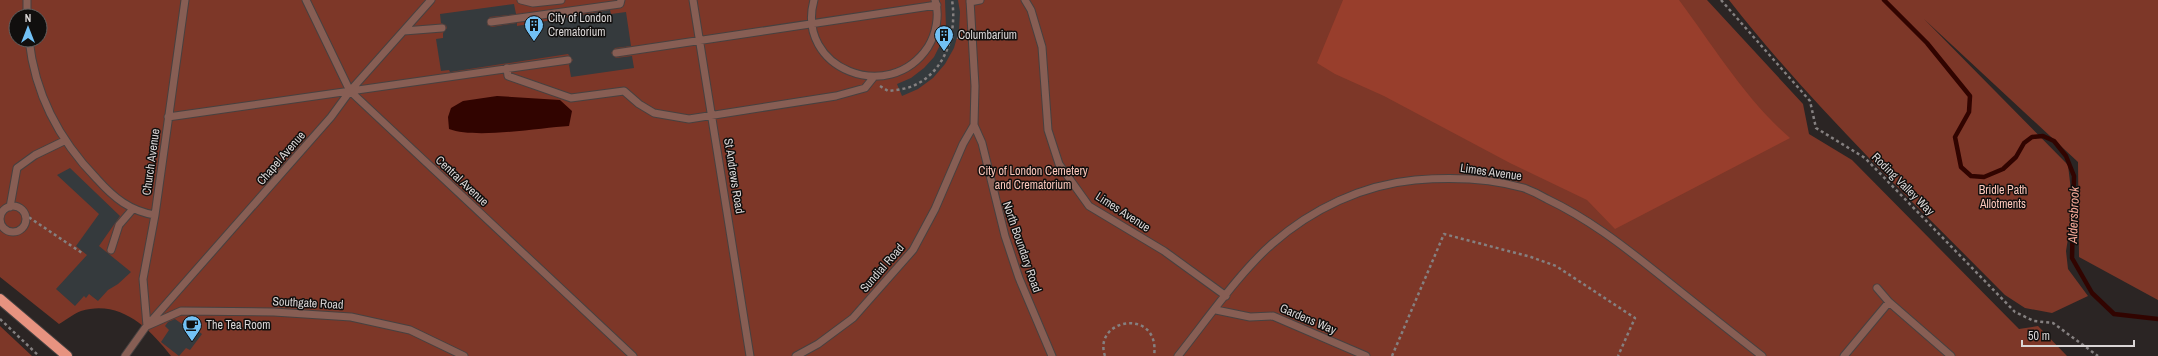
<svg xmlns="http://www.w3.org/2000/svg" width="2158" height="356" font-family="'Archivo Narrow',sans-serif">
  <rect width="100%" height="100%" fill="#2b2524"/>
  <path fill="#7d3728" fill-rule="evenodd" d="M0,0H1707L1803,104L1809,134L1852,160L2019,329L2038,326L2067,356H171C149,327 119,299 81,311C73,314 66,320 59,324L0,277ZM16,16H40V40H16Z
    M1729,0H2158V300L2079,257L2078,162L1924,19L2068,165L2073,208L2066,251L2068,269L2088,296L2052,313L2025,308L2005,295C1910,199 1812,106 1729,0Z
    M0,326L32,356H0Z"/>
  <path fill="#983e2c" d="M1343,0H1679C1714,47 1746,100 1790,138L1615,229L1587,200L1510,163L1384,96L1335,74L1317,63Z"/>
  <path fill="#310400" d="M497,96L560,100L572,111L569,126C538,128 476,139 449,129L448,117L451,108L463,101Z"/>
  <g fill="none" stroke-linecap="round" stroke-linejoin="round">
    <path stroke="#310400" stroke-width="4.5" d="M1884,0L1927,43L1970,96L1969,112L1955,137L1961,167L1971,176L1984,177L2003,169L2016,157L2024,143L2032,137L2043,136L2054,141L2066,156L2074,176L2072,258L2092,293L2114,314L2158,319"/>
  </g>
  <path fill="#353a3d" d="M945,0H958L960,12L959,30L954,48L945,64L933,78L918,89L902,96L897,84L911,78L924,68L934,57L941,43L946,28Z
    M514,4L516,14L490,17L487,20V25L492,27L517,23V26L610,10L611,14L626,12L631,46L615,48L611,53L616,58L632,56L634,68L571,77L569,65L573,60L568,54L450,72L449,70L441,71L436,39L443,38V33L447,28L446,25L441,23L440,14Z
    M70,168L120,216L99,246L131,272L118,284L108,290L98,301L89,294L86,298L84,296L75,306L56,289L87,255L76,246L99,214L57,175Z
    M175,319L182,324L184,320L202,334L190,350L186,348L179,356L161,342L169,330L165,326L168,322Z"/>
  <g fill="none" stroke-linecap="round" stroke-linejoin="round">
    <g stroke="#474140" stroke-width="9">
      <path id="service" d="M27,0V16
        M185,0L155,215L143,279L147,326L181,311L274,312L351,317L410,330L464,356
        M306,0L350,91L633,356
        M521,0L533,3L561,0
        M693,0L750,356
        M814,0C795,68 889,106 928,47C936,34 940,15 935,0
        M970,0L975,86L974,125L982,143L1005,236L1019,278L1052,356
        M1025,0L1031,10L1042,47L1048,130L1059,164L1089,206L1164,251L1226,296
        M970,2L980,0
        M491,22L620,4L621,0
        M404,31L442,28
        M29,40C35,94 59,140 97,179C114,198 130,211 155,215
        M616,53L937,5
        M507,68L508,76L571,98L624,91L639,104L654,113L689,119L836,96L865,88L873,78
        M168,117L568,60
        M0 219a13 13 0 1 1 26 0a13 13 0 1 1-26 0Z
        M10,207L17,168L35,155L64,141
        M111,250L119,225L132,210
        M1877,288L1889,302
        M1216,310L1250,317L1273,316L1366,356
        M125,356L145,328L331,117L350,91L431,0
        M796,356L818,344L853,318L913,250L935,209L963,144L974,125
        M1178,356C1206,321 1239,273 1272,244C1312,209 1362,185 1415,180C1451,177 1489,178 1524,188C1532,191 1540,195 1547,199C1587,218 1621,244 1656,272C1691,300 1726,328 1762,356
        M1844,356L1889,302L1951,356"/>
    </g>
    <g stroke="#474140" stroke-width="12">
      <path id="primary" d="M0,299L67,356"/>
    </g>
    <path stroke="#858080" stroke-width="2.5" stroke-dasharray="3 3" stroke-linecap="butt" d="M1721,0L1810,101L1816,128L1865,158L2015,312L2034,321L2053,323L2098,356
      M951,37L962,38
      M880,86L888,91C897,90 907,89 915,85C947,70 957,31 952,0
      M24,214L82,253
      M0,319L39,356
      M1105,356C1092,318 1161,307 1154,356
      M1392,356L1444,234L1531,257L1556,266L1635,318L1618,356"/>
    <use href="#service" stroke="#875e54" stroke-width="7"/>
    <use href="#primary" stroke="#e79380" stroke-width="10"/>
  </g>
  <defs>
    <g id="building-pin" transform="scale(1)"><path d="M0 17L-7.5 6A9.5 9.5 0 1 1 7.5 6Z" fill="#72c1f5" stroke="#110f0e"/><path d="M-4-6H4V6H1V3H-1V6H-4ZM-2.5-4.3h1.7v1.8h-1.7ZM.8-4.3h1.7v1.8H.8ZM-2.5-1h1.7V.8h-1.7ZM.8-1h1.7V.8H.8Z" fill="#111"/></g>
    <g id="cafe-pin" transform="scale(1)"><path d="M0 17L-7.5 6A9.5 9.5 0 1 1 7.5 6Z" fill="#72c1f5" stroke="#110f0e"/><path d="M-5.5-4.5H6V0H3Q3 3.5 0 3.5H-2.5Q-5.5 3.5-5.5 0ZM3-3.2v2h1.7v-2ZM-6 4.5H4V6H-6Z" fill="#111"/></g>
  </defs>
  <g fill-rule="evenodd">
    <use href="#building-pin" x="534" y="25"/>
    <use href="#building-pin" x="944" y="35"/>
    <use href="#cafe-pin" x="192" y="325"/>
  </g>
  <g text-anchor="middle" stroke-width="3" stroke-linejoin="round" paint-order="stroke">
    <g font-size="12" fill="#dad6d6" stroke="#110f0e" text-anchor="start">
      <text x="548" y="22">City of London<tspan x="548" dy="14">Crematorium</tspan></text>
      <text x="958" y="39">Columbarium</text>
      <text x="206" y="329">The Tea Room</text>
    </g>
    <g font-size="12" fill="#dad6d6" stroke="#110f0e">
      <text transform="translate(281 158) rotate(-49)" y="4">Chapel Avenue</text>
      <text transform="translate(151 162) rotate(-82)" y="4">Church Avenue</text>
      <text transform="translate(1491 172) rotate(8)" y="4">Limes Avenue</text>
      <text transform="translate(734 176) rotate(81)" y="4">St Andrews Road</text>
      <text transform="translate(462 181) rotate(43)" y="4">Central Avenue</text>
      <text transform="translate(1903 184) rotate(45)" y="4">Roding Valley Way</text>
      <text transform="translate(1123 212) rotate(33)" y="4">Limes Avenue</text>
      <text transform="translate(1022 247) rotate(71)" y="4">North Boundary Road</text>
      <text transform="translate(882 268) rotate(-49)" y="4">Sundial Road</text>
      <text transform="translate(308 303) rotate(3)" y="4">Southgate Road</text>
      <text transform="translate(1308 319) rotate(23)" y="4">Gardens Way</text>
    </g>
    <g font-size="12" fill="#fbc7bb" stroke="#110f0e">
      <text x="1033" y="175">City of London Cemetery<tspan x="1033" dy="14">and Crematorium</tspan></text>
      <text x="2003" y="194">Bridle Path<tspan x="2003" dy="14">Allotments</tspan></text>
    </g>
    <g font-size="13" font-style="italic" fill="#f4a897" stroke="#110f0e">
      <text transform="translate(2073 215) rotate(-88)" y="5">Aldersbrook</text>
    </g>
  </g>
  <g transform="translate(28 28)"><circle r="19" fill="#110f0e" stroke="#615f5e"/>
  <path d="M0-3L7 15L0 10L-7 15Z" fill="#72c1f5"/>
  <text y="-6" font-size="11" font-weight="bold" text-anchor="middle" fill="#dad6d6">N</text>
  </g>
  <path d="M2022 340v6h112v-6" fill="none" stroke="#dad6d6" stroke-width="2"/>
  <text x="2028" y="340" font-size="12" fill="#dad6d6" stroke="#110f0e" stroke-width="3" paint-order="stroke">50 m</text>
</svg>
